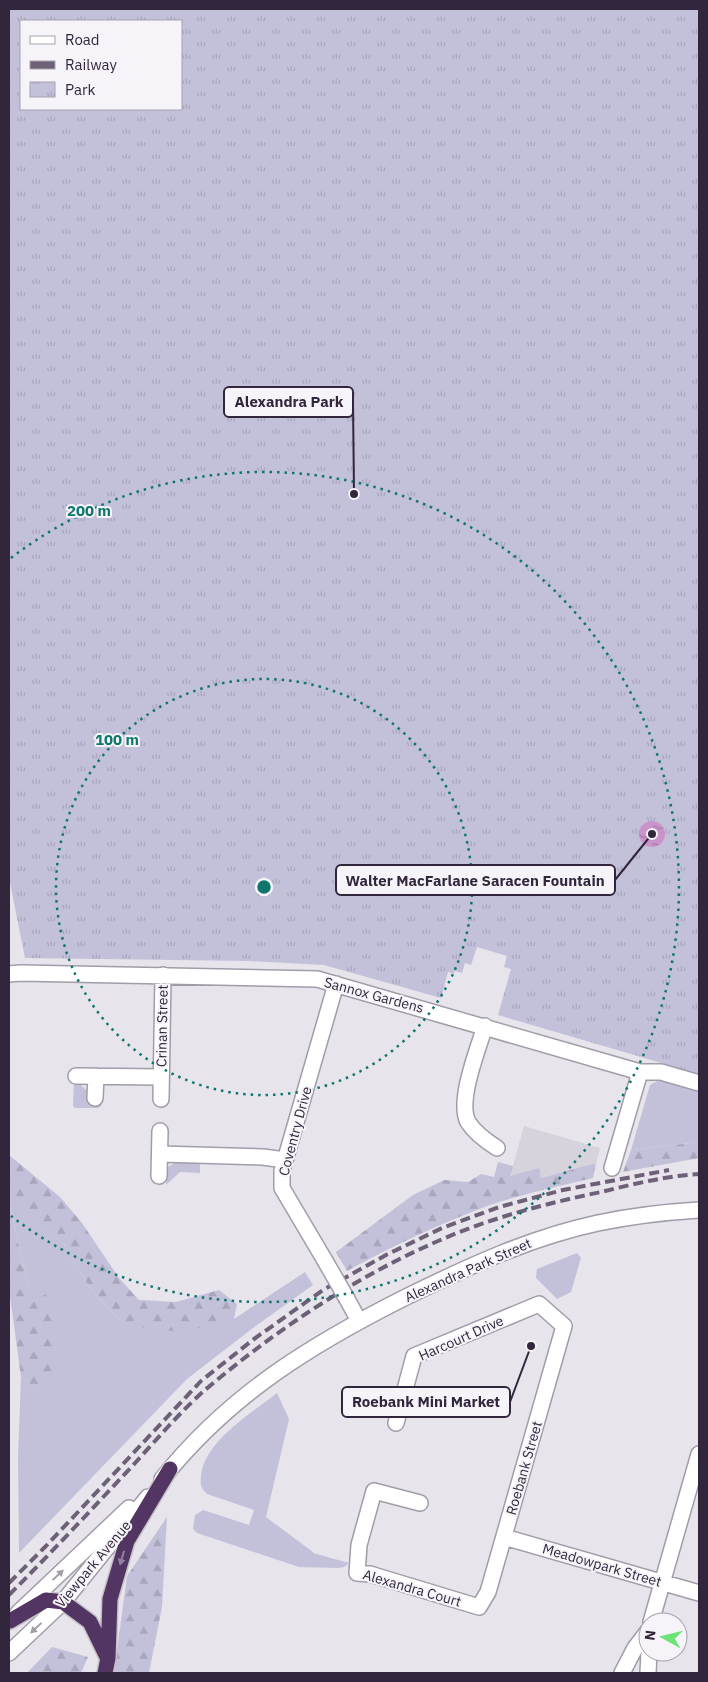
<svg xmlns="http://www.w3.org/2000/svg" width="708" height="1682" font-family="'IBM Plex Sans',sans-serif">
  <defs>
    <pattern id="forest-firs" width="22" height="20" patternUnits="userSpaceOnUse" patternTransform="scale(1.25)"><rect width="22" height="20" fill="#c3c0da"/><path d="M5 1l3.5 6h-7zM16 11l3.5 6h-7z" fill="#a8a5bc"/></pattern>
    <pattern id="park-tufts" width="24" height="20" patternUnits="userSpaceOnUse" patternTransform="scale(1.25)"><rect width="24" height="20" fill="#c3c0da"/><path d="M3 7l-1-3M5 7V3M7 7l1-3M15 17l-1-3M17 17v-4M19 17l1-3" fill="none" stroke="#a8a5bc"/></pattern>
    <pattern id="water-ripples" width="26" height="14" patternUnits="userSpaceOnUse" patternTransform="scale(1.25)"><rect width="26" height="14" fill="#ca93ca"/><path d="M2 4q2-2 4 0t4 0M15 11q2-2 4 0t4 0" fill="none" stroke="#a578a5"/></pattern>
  </defs>
  <rect width="100%" height="100%" fill="#e7e4ec"/>
  <path fill="#d6d3dc" d="M524,1126L600,1148L596,1163L541,1178L539,1169L510,1176Z"/>
  <path fill="#c3c0da" d="M659,1080L699,1092V1142L631,1150L650,1085Z
    M74,1083L81,1085L89,1093L102,1100L101,1106L98,1108H75L73,1106Z
    M176,1162L200,1163V1173L180,1172L166,1185L168,1167Z
    M10,1205L64,1244L89,1287L119,1320L234,1319L305,1272L313,1285L253,1328L187,1379L19,1553L18,1457L21,1377L38,1391L28,1286Z
    M577,1253L581,1258L571,1292L557,1299L536,1278L537,1269Z
    M277,1393L289,1419L266,1517L313,1552V1553L349,1563L344,1567L338,1568L299,1567L197,1533L193,1529L195,1515L203,1510L249,1525L254,1510L207,1494C201,1488 200,1485 201,1477C203,1442 252,1413 277,1393Z"/>
  <path fill="url(#forest-firs)" d="M699,1142V1158L623,1172L631,1150Z
    M9,1155L60,1197L82,1223L119,1278L139,1300L176,1302L219,1290L237,1304L234,1319L196,1329L155,1332L119,1320L89,1287L64,1244L10,1206L28,1286L51,1298L57,1370L38,1391L21,1377L9,1289Z
    M498,1162L513,1166L510,1176L539,1168L541,1178L596,1163L593,1178C559,1186 523,1194 490,1205C441,1223 392,1246 347,1271L336,1252L413,1195L444,1180L468,1182L481,1174L494,1177Z
    M167,1517L162,1607L149,1673H114L127,1576Z
    M52,1647L88,1657L81,1673H27Z"/>
  <path fill="url(#park-tufts)" fill-rule="evenodd" d="M9,9H699V1074L498,1015L511,969L504,967L507,956L477,947L471,965L465,963L462,973L455,971L454,974L448,972L441,998L324,965L248,961L25,958L9,878ZM21,21H181V109H21Z"/>
  <path fill="url(#water-ripples)" d="M639 834a13 13 0 1 1 26 0a13 13 0 1 1-26 0Z"/>
  <g fill="none" stroke-linecap="round" stroke-linejoin="round">
    <g stroke="#a29ca9" stroke-width="18">
      <path id="minor" d="M9,974L21,973L317,979L640,1072H661L699,1083
        M485,1026C478,1049 457,1101 468,1122C475,1133 486,1141 497,1148
        M76,1076L160,1077
        M95,1098L96,1076
        M161,1099L163,975
        M160,1154L263,1157L285,1160
        M612,1168L640,1072
        M159,1176L160,1131
        M324,1259L282,1188V1171L336,984
        M347,1299L359,1321
        M396,1423L414,1356L539,1304L564,1326L488,1592L479,1607L370,1574L357,1573L359,1545L374,1491L420,1503
        M162,1479C230,1394 312,1344 408,1296C469,1266 532,1237 598,1223C631,1216 666,1212 699,1210
        M504,1537L699,1593
        M18,1613L129,1508
        M651,1622L699,1454
        M9,1653L63,1602L148,1497
        M622,1673L635,1648L648,1631
        M648,1673L649,1652"/>
    </g>
    <g stroke="#c6c2c8" stroke-width="18">
      <path id="highway" d="M10,1621L46,1600L63,1602L90,1622L107,1657
        M105,1673L108,1658L110,1599L127,1541L170,1469"/>
    </g>
    <use href="#minor" stroke="#fff" stroke-width="15"/>
    <use href="#highway" stroke="#533564" stroke-width="15"/>
    <path stroke="#6d6077" stroke-width="4" stroke-dasharray="10 5" stroke-linecap="butt" d="M9,1583L46,1546L201,1381L254,1339L323,1290L386,1255L442,1228L499,1207L563,1190L669,1170
      M9,1595C52,1552 94,1507 136,1462C157,1439 182,1410 205,1390C277,1329 358,1275 445,1238C494,1217 548,1203 601,1192C633,1184 666,1176 699,1174"/>
    <g stroke="#a29ca9" stroke-width="18" stroke-linecap="butt">
      <path id="minor-bridge" d="M324,1259L347,1299"/>
    </g>
    <use href="#minor-bridge" stroke="#fff" stroke-width="15"/>
  </g>
  <defs><path id="oneway-solid" d="M-6-.8H1V-3.2L6.5 0L1 3.2V.8H-6Z" transform="scale(1.25)"/></defs>
  <use fill="#9481a0" href="#oneway-solid" transform="translate(122 1558) rotate(106)"/>
  <g fill="#a39da7">
    <use href="#oneway-solid" transform="translate(58 1575) rotate(-43)"/>
    <use href="#oneway-solid" transform="translate(36 1628) rotate(137)"/>
  </g>
  <g fill="none" stroke="#0f766e" stroke-width="2.5" stroke-dasharray="2.5 5">
    <circle cx="264" cy="887" r="208"/>
    <path d="M11 558A415 415 0 1 1 11 1216"/>
  </g>
  <g text-anchor="middle" stroke-width="4" stroke-linejoin="round" paint-order="stroke">
    <g font-size="14" fill="#32263c" stroke="#f6f4f9">
      <text transform="translate(374 995) rotate(15)" y="5">Sannox Gardens</text>
      <text transform="translate(162 1026) rotate(-89)" y="5">Crinan Street</text>
      <text transform="translate(295 1131) rotate(-75)" y="5">Coventry Drive</text>
      <text transform="translate(468 1270) rotate(-24)" y="5">Alexandra Park Street</text>
      <text transform="translate(461 1338) rotate(-24)" y="5">Harcourt Drive</text>
      <text transform="translate(524 1468) rotate(-74)" y="5">Roebank Street</text>
      <text transform="translate(93 1564) rotate(-50)" y="5">Viewpark Avenue</text>
      <text transform="translate(602 1565) rotate(16)" y="5">Meadowpark Street</text>
      <text transform="translate(412 1588) rotate(16)" y="5">Alexandra Court</text>
    </g>
  </g>
  <circle cx="264" cy="887" r="8" fill="#0f766e" stroke="#f6f4f9" stroke-width="2.5"/>
  <g font-size="15" text-anchor="middle" font-weight="bold" fill="#0f766e" stroke="#f6f4f9" stroke-width="4" stroke-linejoin="round" paint-order="stroke">
    <text x="89" y="516">200 m</text>
    <text x="117" y="745">100 m</text>
  </g>
  <path fill="none" stroke="#32263c" stroke-width="2" d="M354 494L353 402M652 834L615 880M531 1346L510 1402"/>
  <g fill="#32263c" stroke="#f6f4f9" stroke-width="2">
    <circle cx="354" cy="494" r="5"/>
    <circle cx="652" cy="834" r="5"/>
    <circle cx="531" cy="1346" r="5"/>
  </g>
  <g fill="#f6f4f9" stroke="#32263c" stroke-width="2">
    <rect x="224" y="387" width="129" height="30" rx="5"/>
    <rect x="336" y="865" width="279" height="30" rx="5"/>
    <rect x="342" y="1387" width="168" height="30" rx="5"/>
  </g>
  <g font-size="15" text-anchor="middle" font-weight="bold" fill="#32263c">
    <text x="289" y="407">Alexandra Park</text>
    <text x="475" y="886">Walter MacFarlane Saracen Fountain</text>
    <text x="426" y="1407">Roebank Mini Market</text>
  </g>
  <rect width="708" height="1682" fill="none" stroke="#32263c" stroke-width="20"/>
  <rect x="20" y="20" width="162" height="90" fill="#f6f4f9" stroke="#a8a2ad"/>
  <rect x="30" y="36" width="25" height="8" fill="#ffffff" stroke="#a8a2ad"/>
  <text x="65" y="45" font-size="15" fill="#32263c">Road</text>
  <rect x="30" y="61" width="25" height="8" fill="#6d6077" stroke="#a8a2ad"/>
  <text x="65" y="70" font-size="15" fill="#32263c">Railway</text>
  <rect x="30" y="82" width="25" height="15" fill="url(#park-tufts)" stroke="#a8a2ad"/>
  <text x="65" y="95" font-size="15" fill="#32263c">Park</text>
  <g transform="translate(663 1637) rotate(278)"><circle r="24" fill="#f6f4f9" stroke="#a8a2ad"/>
  <path d="M0-4L9 19L0 12L-9 19Z" fill="#6de277"/>
  <text y="-8" font-size="14" font-weight="bold" text-anchor="middle" fill="#32263c">N</text>
  </g>
</svg>
